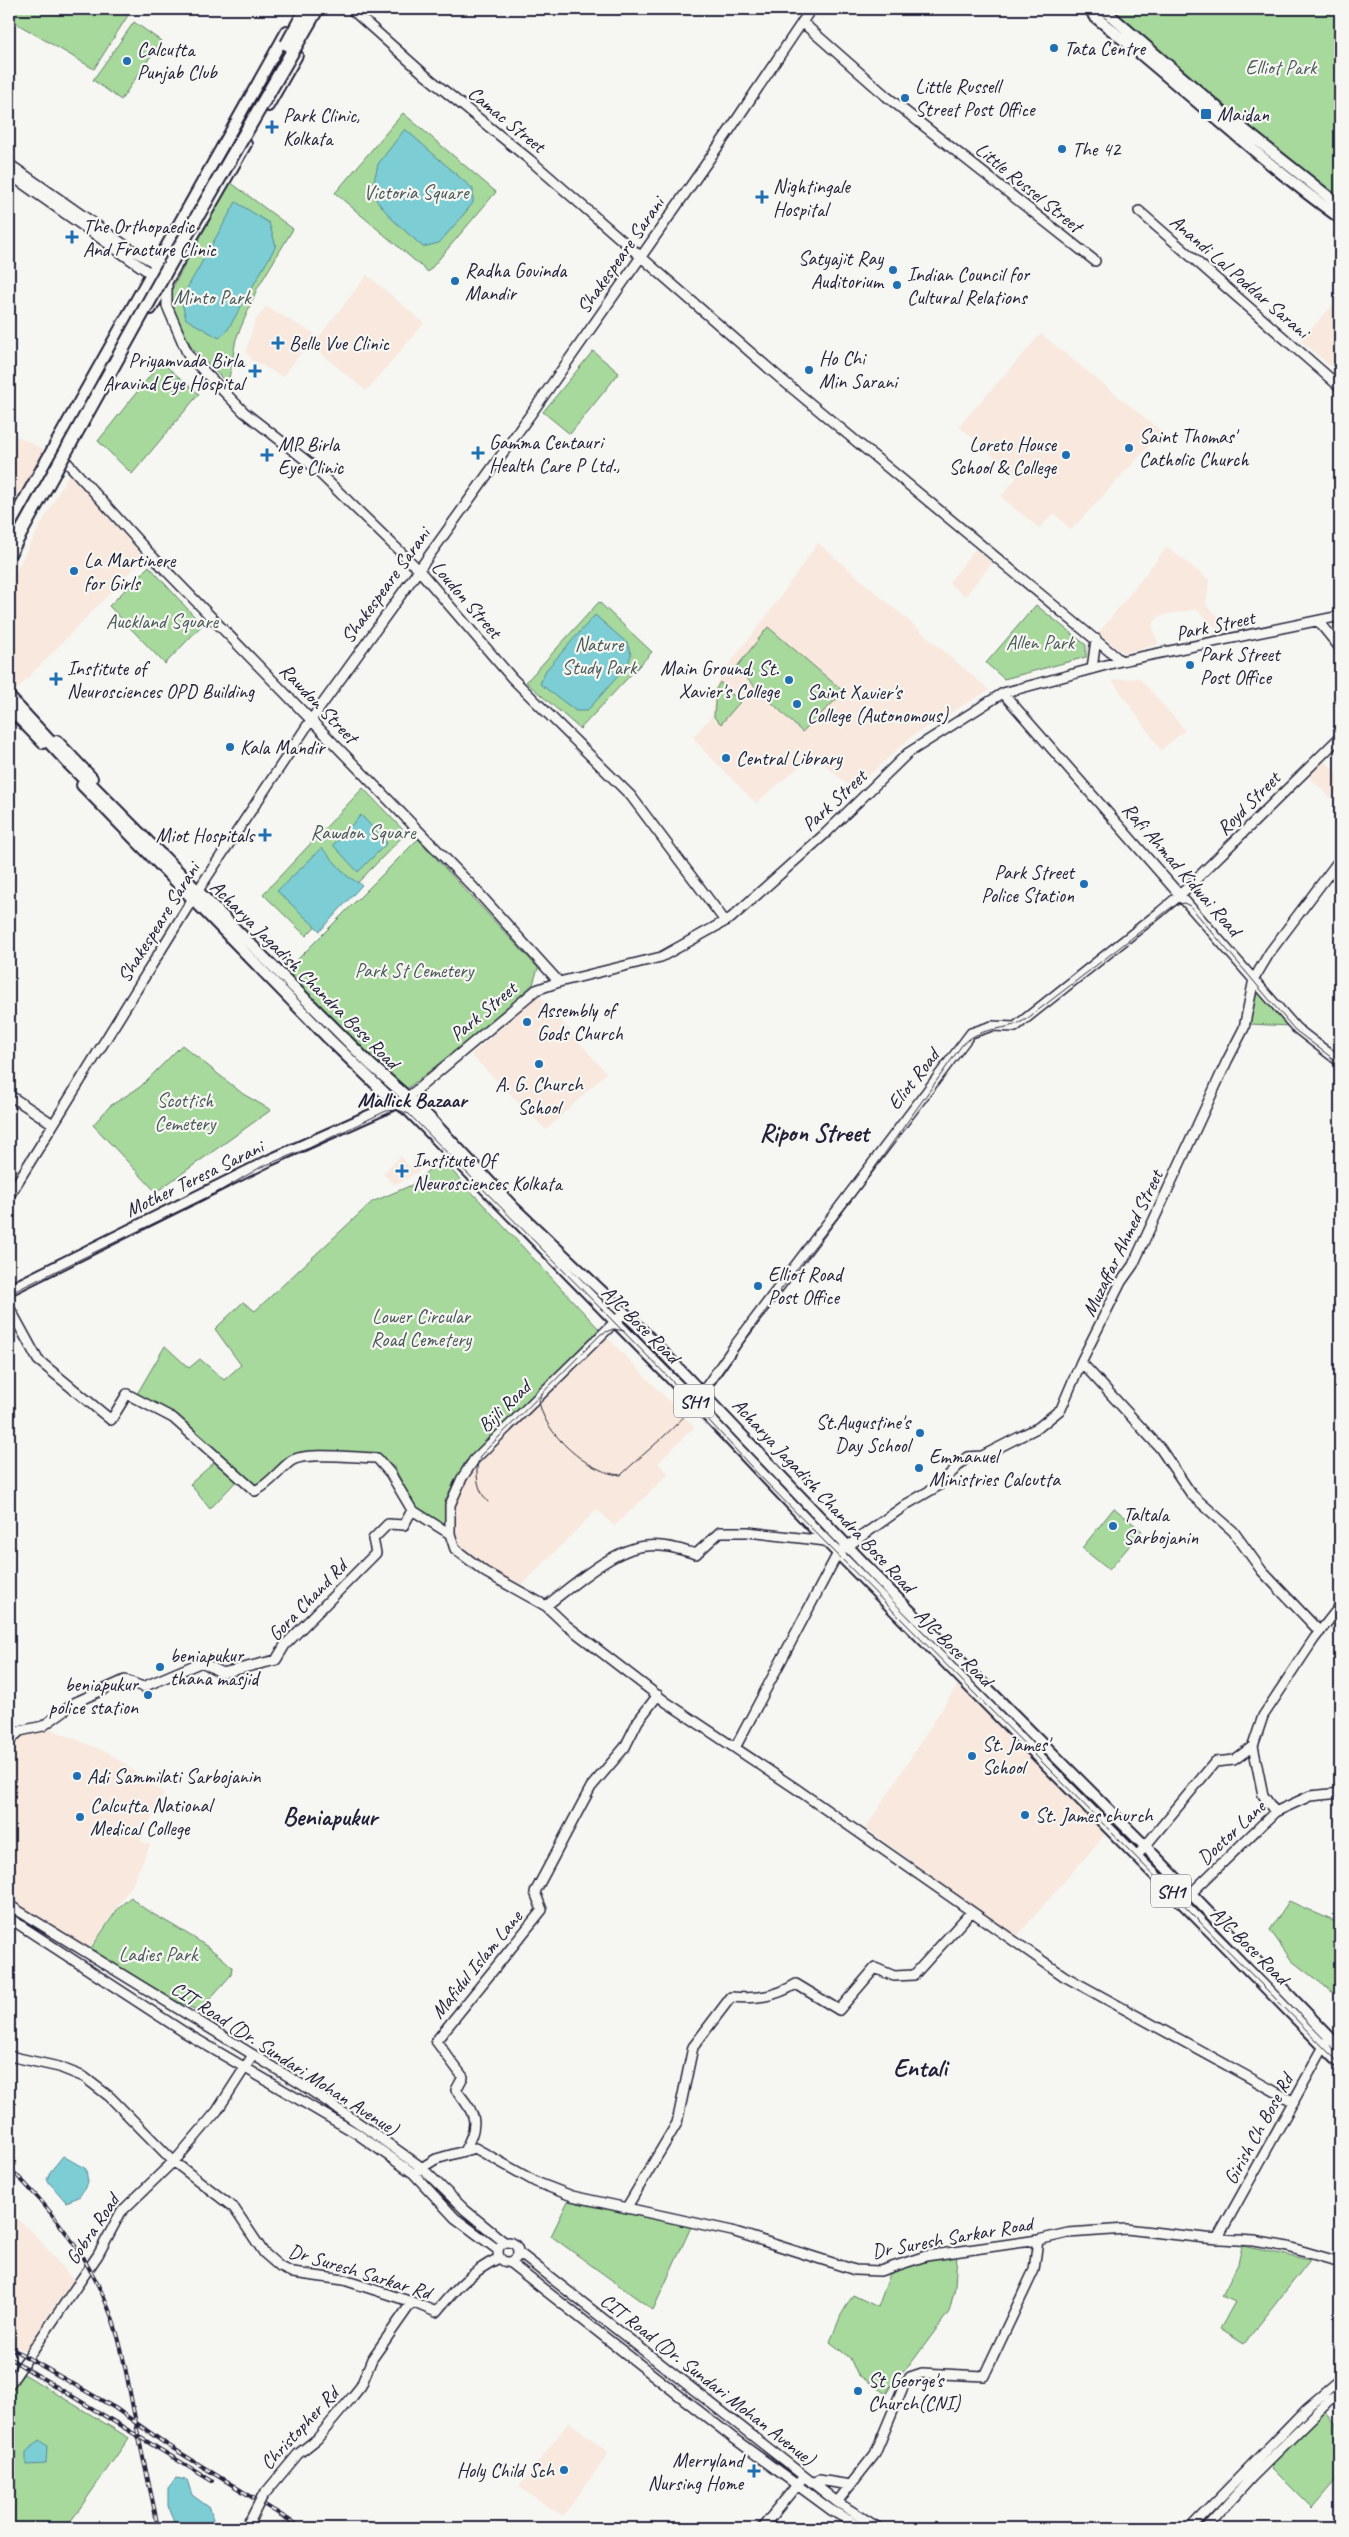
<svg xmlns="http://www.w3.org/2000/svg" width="1349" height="2537" font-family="Caveat,sans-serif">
  <rect width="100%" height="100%" fill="#f6f6f2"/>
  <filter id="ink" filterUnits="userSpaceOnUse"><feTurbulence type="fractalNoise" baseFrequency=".02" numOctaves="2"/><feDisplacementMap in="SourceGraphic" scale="10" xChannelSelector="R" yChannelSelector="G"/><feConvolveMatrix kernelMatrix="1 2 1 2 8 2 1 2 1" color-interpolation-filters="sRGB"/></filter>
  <g filter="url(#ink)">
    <path fill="#f8e8dd" d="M367,275L424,323L366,391L312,346Z
      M1340,297V354L1330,366L1301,340Z
      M266,307L315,334L283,377L252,360L246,352L255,321Z
      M1041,334L1162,432L1071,530L1054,513L1039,528L1001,497L1017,477L959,426Z
      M9,432L48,452L22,497L9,490Z
      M70,472L144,558L15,691L9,673V583Z
      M818,543L989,690L913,735L853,790L814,754L756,803L705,752L693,737L712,716L714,689L724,671L768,614Z
      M1167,547L1209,580L1206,606L1230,627L1223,634L1196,609L1159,616L1152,625L1158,644L1124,653L1098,634Z
      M975,549L992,563L965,596L949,583Z
      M1139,678L1185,730L1161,750L1112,680Z
      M1324,760L1340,776V789L1331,798L1308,776Z
      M539,995L606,1073L546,1130L471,1055Z
      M401,1156L405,1162L404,1163L410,1166L414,1165L413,1162L418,1157L423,1163L419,1166L422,1169L401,1182L393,1184L383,1173Z
      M607,1337L694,1427L658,1463L669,1474L614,1526L597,1509L522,1585L491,1570L465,1550L455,1535V1508L463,1485L486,1455Z
      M958,1684L1108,1831L1016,1937L866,1828Z
      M43,1726L109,1753L164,1793L140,1841L150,1845L132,1885L85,1955L50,1944L9,1918V1741L20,1731Z
      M9,2213L32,2231L73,2280L24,2351L9,2342Z
      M569,2422L609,2453L563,2516L519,2487Z"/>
    <path fill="#a6d99b" stroke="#647e6b" d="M9,9H132L94,69L9,19Z
      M1106,9H1340V205Z
      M134,22L161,41L121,100L93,80Z
      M403,113L496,192L428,272L335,193Z
      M230,182L293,229L257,289L236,339L228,384L192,348L167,298Z
      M593,351L619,373L570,434L543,412Z
      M161,362L199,394L132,474L98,441Z
      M149,566L202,625L165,664L109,606Z
      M599,602L652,652L580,729L526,682Z
      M1036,605L1086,645V657L1004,679L986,663Z
      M768,627L844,692L802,732L736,668Z
      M720,682L740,702L721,724L714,717L716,689Z
      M363,788L406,833L306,936L263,894Z
      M418,839L538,968L533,984L488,1025L395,1098L279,978Z
      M1256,984L1290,1026L1249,1024Z
      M182,1045L243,1094L271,1110L156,1192L93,1125L110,1106L140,1087Z
      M441,1159L599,1329L465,1462L445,1500V1525L416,1508L394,1467L379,1459L291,1460L255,1489L241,1476L210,1509L190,1484L217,1460L175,1414L137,1394L165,1346L189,1368L200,1359L224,1380L241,1365L215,1329L243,1302L255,1311L372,1202L412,1185Z
      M1114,1508L1142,1531L1109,1570L1082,1548Z
      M131,1897C142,1909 155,1915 169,1923C191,1936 214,1949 232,1967L231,1975L199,2011C166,1997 120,1975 95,1950L89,1951L119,1907Z
      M1289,1901L1340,1924V1998L1292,1961L1270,1930Z
      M568,2201L691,2227L653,2310L551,2236Z
      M1242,2246L1310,2260L1244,2344L1220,2329L1235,2302L1222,2296L1238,2264Z
      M957,2253L955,2287L949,2312L909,2366L897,2376L886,2394L857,2374L850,2358L830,2342L841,2315L853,2295L878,2307L891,2271Z
      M24,2374L129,2438L66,2528H9V2391Z
      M1323,2410L1340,2428V2475L1312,2508L1270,2466Z"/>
    <path fill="#7ccdd4" stroke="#588997" d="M405,129L473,189V203L459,220L439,243L423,247L393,220L371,194L378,164Z
      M236,202L269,223L276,246L227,331L219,338L186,319L181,299Z
      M595,615L627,643L631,654L628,665L587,711H576L540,684L546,670Z
      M361,815L387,843L358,872L333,845Z
      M322,848L347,876L362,885L320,931L277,891Z
      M63,2156L86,2169L88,2183L79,2197L66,2202L47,2180L50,2172Z
      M39,2440L47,2446L46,2464L26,2465V2452Z
      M176,2478L187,2480L192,2495L210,2508L213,2520L210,2528H176L168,2506V2488Z"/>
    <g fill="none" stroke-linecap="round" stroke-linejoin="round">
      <g stroke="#22223b" stroke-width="12">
        <path id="secondary" d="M351,9L425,75L530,160L781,379L1121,661
          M802,22L886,96L1095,261
          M9,164L129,248L162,267
          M9,174L167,285V306L188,355L244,412L308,462L418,569L512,678L631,796L725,921
          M1139,211L1340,387
          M54,448L151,555L474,888L559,982
          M1318,621L1340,648
          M1092,669L1096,639
          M1003,693L1296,1028L1340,1062
          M9,1095L53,1124
          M407,1098L536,990L559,982L661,957L731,918L826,833L908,753L1003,693L1121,661L1340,616
          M9,1196L195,895L311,720L533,411L729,131L811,9
          M9,1307L38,1360L111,1420L127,1394L173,1418L255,1491C270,1484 278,1471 291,1461C305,1451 358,1458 377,1458L390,1473L412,1510L450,1534
          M624,1313L474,1460L462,1478L450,1505V1534L455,1549L485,1572L546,1606L566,1625L666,1702L795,1788L1064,1976L1294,2102
          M1081,1362L1160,1448L1192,1495L1233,1531L1262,1571L1320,1632
          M695,1403L736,1344L971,1033L992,1026L1015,1027L1160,912L1181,894L1340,737
          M546,1606C571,1587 614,1548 646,1546C663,1544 679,1549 696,1554L720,1532H748L826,1541
          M9,1741L20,1731L43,1726L76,1702L125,1680L143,1687L202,1662L222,1673L276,1660L285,1645L376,1553L373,1539L388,1524L404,1525L412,1510
          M735,1748L838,1553L907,1504L938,1486L967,1457L982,1456L1039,1427L1061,1409L1081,1362L1121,1282L1133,1265L1227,1061L1244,1028L1254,979L1270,952L1340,859
          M1275,1812L1263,1795L1253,1746L1263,1716L1314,1639L1340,1606
          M1137,1856L1215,1762L1234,1760L1253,1746
          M1182,1902L1275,1812L1310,1796L1340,1793
          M9,1905L304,2086L363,2126L421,2167L465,2210L504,2242
          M9,1918L184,2032L356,2133L413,2173L455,2218L498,2250
          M9,2056L59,2067L84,2077L110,2097L173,2161L234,2208L264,2253L280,2267L293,2273L344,2280L412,2302L436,2312C455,2289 472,2271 499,2258
          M464,2151C481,2123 475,2113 456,2090L463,2077L436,2041L542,1910L535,1892L591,1787L625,1747L638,1721L658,1695
          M413,2173L436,2159L475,2148L536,2182L572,2196L732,2231L855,2270L880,2271L926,2256L1038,2240L1068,2233L1126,2229L1205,2238L1254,2241L1288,2247L1340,2262
          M627,2207L677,2123L693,2047L731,1997C756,1999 775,1997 796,1984L839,2010L875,1968L894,1976L914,1975L971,1912
          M1217,2239L1327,2041
          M498 2252a10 10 0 1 1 20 0a10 10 0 1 1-20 0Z
          M518,2252L837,2502L879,2528
          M509,2262L736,2440L831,2510L862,2528
          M9,2385L98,2255L121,2212L179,2156L217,2111L253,2055
          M812,2483L819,2480L850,2485
          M262,2497L298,2454L317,2439L353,2396L361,2386L372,2359L412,2302
          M837,2502L875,2454L903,2387L910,2377L922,2373L984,2376L1034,2270L1038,2240
          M244,2528L251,2519
          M762,2528L801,2480
          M1190,2528L1307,2408L1340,2380
          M1206,2528L1252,2477L1329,2401L1340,2395"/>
      </g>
      <g stroke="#22223b" stroke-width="14">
        <path id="primary" d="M1091,9L1094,16C1178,82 1254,156 1340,218
          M1103,9L1227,116L1340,206
          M268,106L297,55
          M151,309L246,144
          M9,527L287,31
          M9,708L43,743
          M57,741L92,778
          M82,785L329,1039L388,1096L409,1111L695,1403L826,1541L1340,2063
          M162,855L371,1065L422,1110L513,1207L638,1326L890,1591L1145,1846L1340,2048
          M9,1290L270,1160L402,1101"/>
      </g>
      <g stroke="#22223b" stroke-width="16">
        <path id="highway" d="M9,698L69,763L166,861"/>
      </g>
      <use href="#secondary" stroke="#f6f6f2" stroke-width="9"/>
      <use href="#primary" stroke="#f6f6f2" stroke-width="10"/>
      <use href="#highway" stroke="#f6f6f2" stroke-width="12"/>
      <path stroke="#22223b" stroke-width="1" d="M9,1294L218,1192L261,1167L309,1148L386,1111L398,1110L409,1114L681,1390L758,1474L1340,2064
        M543,1392L539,1400C542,1432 589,1474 621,1475C647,1450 677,1428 699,1399
        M683,1392C696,1399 704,1392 714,1383L782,1288L858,1191L962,1045C985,1023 1004,1034 1028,1018L1172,907L1184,903L1190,906L1295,1030L1340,1064
        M488,1502C477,1490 474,1471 480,1456L601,1334L613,1329L625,1331"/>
      <g stroke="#22223b" stroke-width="4">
        <path id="rail" d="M9,2168C48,2204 90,2259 109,2310C122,2342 127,2379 134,2413C141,2452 151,2490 158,2528
          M9,2347L115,2408L166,2444L302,2528
          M9,2358L212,2481"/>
      </g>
      <use href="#rail" stroke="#f6f6f2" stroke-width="2" stroke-dasharray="5.5" stroke-linecap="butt"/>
      <g stroke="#22223b" stroke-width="12" stroke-linecap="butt">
        <path id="secondary-bridge" d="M251,2519L262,2497"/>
      </g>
      <g stroke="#22223b" stroke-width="16" stroke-linecap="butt">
        <path id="highway-bridge" d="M287,44L306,9
          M9,554L167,269L317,9"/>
      </g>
      <use href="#secondary-bridge" stroke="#f6f6f2" stroke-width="9"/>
      <use href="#highway-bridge" stroke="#f6f6f2" stroke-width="12"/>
    </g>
  </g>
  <g fill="#1f6fb2" stroke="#f6f6f2" stroke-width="2">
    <circle cx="1054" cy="48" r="5"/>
    <circle cx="127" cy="61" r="5"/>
    <circle cx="905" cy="98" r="5"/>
    <rect x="1200" y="108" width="12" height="12" rx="2.5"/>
    <path d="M269.5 119.5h5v5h5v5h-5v5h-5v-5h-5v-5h5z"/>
    <circle cx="1062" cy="149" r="5"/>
    <path d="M759.5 189.5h5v5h5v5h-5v5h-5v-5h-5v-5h5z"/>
    <path d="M69.5 229.5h5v5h5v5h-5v5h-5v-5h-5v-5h5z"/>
    <circle cx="893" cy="270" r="5"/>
    <circle cx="455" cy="281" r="5"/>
    <circle cx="897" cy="285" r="5"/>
    <path d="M275.5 335.5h5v5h5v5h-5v5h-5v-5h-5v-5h5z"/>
    <circle cx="809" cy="370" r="5"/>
    <path d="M252.5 363.5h5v5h5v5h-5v5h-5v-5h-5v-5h5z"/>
    <circle cx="1129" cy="448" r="5"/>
    <path d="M475.5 445.5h5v5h5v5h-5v5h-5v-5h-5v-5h5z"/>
    <path d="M264.5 447.5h5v5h5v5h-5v5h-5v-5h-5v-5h5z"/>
    <circle cx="1066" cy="455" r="5"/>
    <circle cx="74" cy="571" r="5"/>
    <circle cx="1190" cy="665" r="5"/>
    <path d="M53.5 671.5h5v5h5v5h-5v5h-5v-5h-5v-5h5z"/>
    <circle cx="789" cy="680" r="5"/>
    <circle cx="797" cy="704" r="5"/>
    <circle cx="230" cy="747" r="5"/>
    <circle cx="726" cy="758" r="5"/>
    <path d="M262.5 827.5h5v5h5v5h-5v5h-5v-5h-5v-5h5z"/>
    <circle cx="1084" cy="884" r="5"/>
    <circle cx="527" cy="1022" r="5"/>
    <circle cx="539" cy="1064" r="5"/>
    <path d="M399.5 1163.5h5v5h5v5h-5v5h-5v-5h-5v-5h5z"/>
    <circle cx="758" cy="1286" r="5"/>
    <circle cx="920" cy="1433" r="5"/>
    <circle cx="919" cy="1468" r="5"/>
    <circle cx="1113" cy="1526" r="5"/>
    <circle cx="160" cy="1667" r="5"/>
    <circle cx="148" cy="1695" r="5"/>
    <circle cx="972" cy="1756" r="5"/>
    <circle cx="77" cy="1776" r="5"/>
    <circle cx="1025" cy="1815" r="5"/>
    <circle cx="80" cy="1817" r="5"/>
    <circle cx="858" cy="2391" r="5"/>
    <circle cx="564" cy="2470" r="5"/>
    <path d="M751.5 2463.5h5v5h5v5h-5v5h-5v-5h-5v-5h5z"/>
  </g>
  <g text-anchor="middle" stroke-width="4.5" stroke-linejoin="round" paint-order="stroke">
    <g fill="#f6f6f2" stroke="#626272" stroke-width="1">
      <rect x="674" y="1384.5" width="40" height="33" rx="4"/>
      <rect x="1151" y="1874.5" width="40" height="33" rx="4"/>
    </g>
    <g font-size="19" font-weight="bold" fill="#22223b">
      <text x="694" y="1408">SH1</text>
      <text x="1171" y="1898">SH1</text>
    </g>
    <g font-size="20" fill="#22223b" stroke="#f6f6f2" text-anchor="start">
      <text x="1064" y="55">Tata Centre</text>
      <text x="137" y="56">Calcutta<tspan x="137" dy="23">Punjab Club</tspan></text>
      <text x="915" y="93">Little Russell<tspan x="915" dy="23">Street Post Office</tspan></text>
      <text x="1217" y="121">Maidan</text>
      <text x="283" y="122">Park Clinic,<tspan x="283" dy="23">Kolkata</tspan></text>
      <text x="1072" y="156">The 42</text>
      <text x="773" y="193">Nightingale<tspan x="773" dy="23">Hospital</tspan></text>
      <text x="83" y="233">The Orthopaedic<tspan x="83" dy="23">And Fracture Clinic</tspan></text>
      <text x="883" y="265" text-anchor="end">Satyajit Ray<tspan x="883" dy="23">Auditorium</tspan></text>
      <text x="465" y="277">Radha Govinda<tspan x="465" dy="23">Mandir</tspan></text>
      <text x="907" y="281">Indian Council for<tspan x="907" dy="23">Cultural Relations</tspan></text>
      <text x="289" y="350">Belle Vue Clinic</text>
      <text x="819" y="365">Ho Chi<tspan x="819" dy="23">Min Sarani</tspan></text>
      <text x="244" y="367" text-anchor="end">Priyamvada Birla<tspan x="244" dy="23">Aravind Eye Hospital</tspan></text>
      <text x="1139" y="443">Saint Thomas'<tspan x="1139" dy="23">Catholic Church</tspan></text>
      <text x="489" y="449">Gamma Centauri<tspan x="489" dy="23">Health Care P Ltd.,</tspan></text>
      <text x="278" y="451">MP Birla<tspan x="278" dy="23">Eye Clinic</tspan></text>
      <text x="1056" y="451" text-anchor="end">Loreto House<tspan x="1056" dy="23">School &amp; College</tspan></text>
      <text x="84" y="567">La Martinere<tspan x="84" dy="23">for Girls</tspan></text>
      <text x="1200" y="661">Park Street<tspan x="1200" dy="23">Post Office</tspan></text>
      <text x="67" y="675">Institute of<tspan x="67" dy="23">Neurosciences OPD Building</tspan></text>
      <text x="779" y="675" text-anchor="end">Main Ground, St.<tspan x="779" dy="23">Xavier's College</tspan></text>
      <text x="807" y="699">Saint Xavier's<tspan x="807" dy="23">College (Autonomous)</tspan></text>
      <text x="240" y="754">Kala Mandir</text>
      <text x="736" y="765">Central Library</text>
      <text x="254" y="842" text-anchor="end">Miot Hospitals</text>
      <text x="1074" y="879" text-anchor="end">Park Street<tspan x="1074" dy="23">Police Station</tspan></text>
      <text x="537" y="1017">Assembly of<tspan x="537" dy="23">Gods Church</tspan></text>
      <text x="539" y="1091" text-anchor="middle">A. G. Church<tspan x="539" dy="23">School</tspan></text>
      <text x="413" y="1167">Institute Of<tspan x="413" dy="23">Neurosciences Kolkata</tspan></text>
      <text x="768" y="1281">Elliot Road<tspan x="768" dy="23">Post Office</tspan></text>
      <text x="910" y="1429" text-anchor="end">St.Augustine's<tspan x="910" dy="23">Day School</tspan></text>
      <text x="929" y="1463">Emmanuel<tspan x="929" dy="23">Ministries Calcutta</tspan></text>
      <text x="1123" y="1521">Taltala<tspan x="1123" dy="23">Sarbojanin</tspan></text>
      <text x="170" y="1662">beniapukur<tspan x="170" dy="23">thana masjid</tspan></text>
      <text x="138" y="1691" text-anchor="end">beniapukur<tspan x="138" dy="23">police station</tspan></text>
      <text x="982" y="1751">St. James'<tspan x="982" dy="23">School</tspan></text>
      <text x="87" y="1783">Adi Sammilati Sarbojanin</text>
      <text x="90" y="1812">Calcutta National<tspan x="90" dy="23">Medical College</tspan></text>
      <text x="1035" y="1822">St. James church</text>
      <text x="868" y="2387">St George's<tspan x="868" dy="23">Church(CNI)</tspan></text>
      <text x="743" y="2467" text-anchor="end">Merryland<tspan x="743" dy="23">Nursing Home</tspan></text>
      <text x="554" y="2477" text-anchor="end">Holy Child Sch</text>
    </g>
    <g font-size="20" fill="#4a5958" stroke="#f6f6f2">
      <text x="1281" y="74">Elliot Park</text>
      <text x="416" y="199">Victoria Square</text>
      <text x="212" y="304">Minto Park</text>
      <text x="162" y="628">Auckland Square</text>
      <text x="1040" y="649">Allen Park</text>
      <text x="599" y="651">Nature<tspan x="599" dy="23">Study Park</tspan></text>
      <text x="363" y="839">Rawdon Square</text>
      <text x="414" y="977">Park St Cemetery</text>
      <text x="185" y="1107">Scottish<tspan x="185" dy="23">Cemetery</tspan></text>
      <text x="421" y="1323">Lower Circular<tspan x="421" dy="23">Road Cemetery</tspan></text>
      <text x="158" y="1961">Ladies Park</text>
    </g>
    <g font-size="20" fill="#22223b" stroke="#f6f6f2">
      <text transform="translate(507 119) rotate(39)" y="7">Camac Street</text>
      <text transform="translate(1029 187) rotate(39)" y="7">Little Russel Street</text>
      <text transform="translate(620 255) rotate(-55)" y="7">Shakespeare Sarani</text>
      <text transform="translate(1240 276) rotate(41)" y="7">Anandi Lal Poddar Sarani</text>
      <text transform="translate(385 585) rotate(-54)" y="7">Shakespeare Sarani</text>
      <text transform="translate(467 599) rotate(49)" y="7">Loudon Street</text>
      <text transform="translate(1215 625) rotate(-12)" y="7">Park Street</text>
      <text transform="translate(319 703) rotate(46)" y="7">Rawdon Street</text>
      <text transform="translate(834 800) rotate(-43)" y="7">Park Street</text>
      <text transform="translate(1248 803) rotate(-45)" y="7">Royd Street</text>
      <text transform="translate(1182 869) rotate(49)" y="7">Rafi Ahmad Kidwai Road</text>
      <text transform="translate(158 922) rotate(-58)" y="7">Shakespeare Sarani</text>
      <text transform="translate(305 974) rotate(45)" y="7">Acharya Jagadish Chandra Bose Road</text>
      <text transform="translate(483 1011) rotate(-40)" y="7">Park Street</text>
      <text transform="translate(913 1079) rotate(-52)" y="7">Eliot Road</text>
      <text transform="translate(194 1178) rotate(-26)" y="7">Mother Teresa Sarani</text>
      <text transform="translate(1122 1243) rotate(-64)" y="7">Muzaffar Ahmed Street</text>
      <text transform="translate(641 1324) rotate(45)" y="7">AJC Bose Road</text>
      <text transform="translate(504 1406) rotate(-44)" y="7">Bijli Road</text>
      <text transform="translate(824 1495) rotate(47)" y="7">Acharya Jagadish Chandra Bose Road</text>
      <text transform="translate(307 1600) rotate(-46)" y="7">Gora Chand Rd</text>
      <text transform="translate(954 1647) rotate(45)" y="7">AJC Bose Road</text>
      <text transform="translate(1231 1832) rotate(-43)" y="7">Doctor Lane</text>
      <text transform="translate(1250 1945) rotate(45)" y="7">AJC Bose Road</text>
      <text transform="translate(476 1964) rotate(-51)" y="7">Mafidul Islam Lane</text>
      <text transform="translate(285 2058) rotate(33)" y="7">CIT Road (Dr. Sundari Mohan Avenue)</text>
      <text transform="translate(1258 2129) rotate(-61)" y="7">Girish Ch Bose Rd</text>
      <text transform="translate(92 2229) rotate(-56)" y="7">Gobra Road</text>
      <text transform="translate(952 2237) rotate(-10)" y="7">Dr Suresh Sarkar Road</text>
      <text transform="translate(360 2271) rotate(17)" y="7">Dr Suresh Sarkar Rd</text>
      <text transform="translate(708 2379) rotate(38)" y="7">CIT Road (Dr. Sundari Mohan Avenue)</text>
      <text transform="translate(299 2428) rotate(-47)" y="7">Christopher Rd</text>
    </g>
    <g font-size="21" font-weight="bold" fill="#22223b" stroke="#f6f6f2">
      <text x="412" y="1107">Mallick Bazaar</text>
    </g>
    <g font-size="25" font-weight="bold" fill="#22223b" stroke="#f6f6f2">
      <text x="814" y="1141">Ripon Street</text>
      <text x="330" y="1825">Beniapukur</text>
      <text x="920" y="2076">Entali</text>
    </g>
  </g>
  <rect width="1349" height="2537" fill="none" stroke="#f6f6f2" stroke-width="30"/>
  <rect x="15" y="15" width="1319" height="2507" fill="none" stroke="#22223b" stroke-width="2" filter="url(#ink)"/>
</svg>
